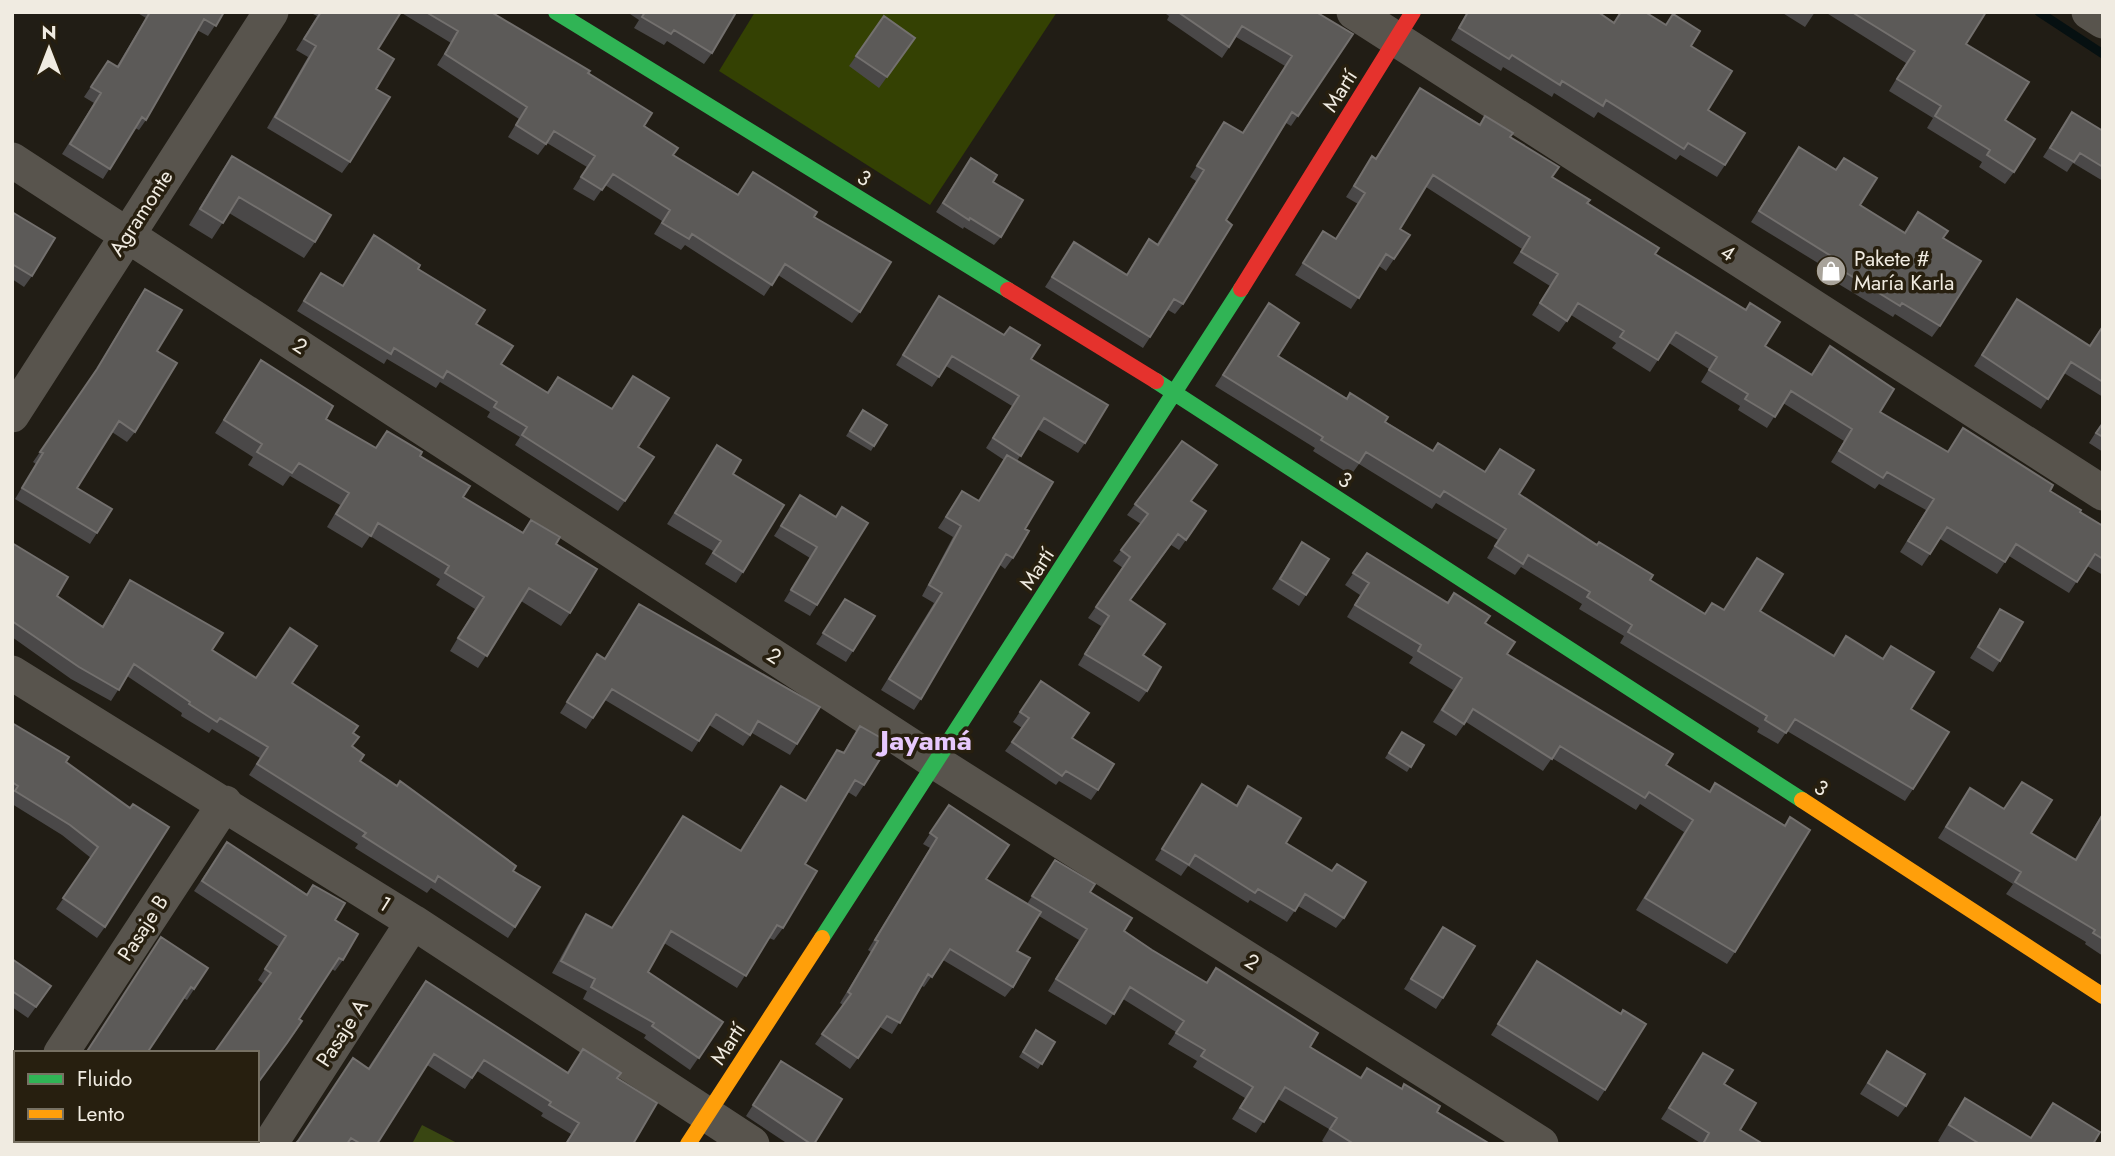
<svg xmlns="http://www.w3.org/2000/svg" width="2115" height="1156" font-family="Jost,sans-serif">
  <rect width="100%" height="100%" fill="#211d15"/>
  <path fill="#344103" d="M755,12H1057L930,205L719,71Z"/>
  <path fill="#394612" d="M422,1125L459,1144H412Z"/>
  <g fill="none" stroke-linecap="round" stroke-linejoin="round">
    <path stroke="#061011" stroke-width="9" d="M2039,12L2103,54"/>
    <path stroke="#58544d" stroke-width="35" d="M1354,12L2103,493
      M2089,12L2103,21
      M12,160L937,763L1541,1144
      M12,415L271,12
      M12,673L413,922L752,1144
      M61,1053L225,803
      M12,1127L16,1121
      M270,1144L413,922"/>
    <path stroke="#30b455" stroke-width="16" d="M556,12L1008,290
      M1156,381L1802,800
      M822,938L1241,289"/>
    <path stroke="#ff9f0a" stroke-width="16" d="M1802,800L2103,996
      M688,1144L822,938"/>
    <path stroke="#e5322d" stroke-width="16" d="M1241,289L1413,12
      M1008,290L1156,381"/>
  </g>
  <path fill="#4a4848" d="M136,12H224L208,36L197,30L146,120L139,130L135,128L103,179L62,154L94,103L84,97L108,61L117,66L146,18Z
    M314,12H491L588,73L673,155L738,194L753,172L814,217L860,312L852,323L778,275L764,296L685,245L681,250L654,234L662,221L605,185L594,201L573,189L587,167L547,143L538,155L508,137L519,119L437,65L451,43L400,12L378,49L376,89L350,162L342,173L267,128L308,57L296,50L317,16L313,14Z
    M627,12H732L712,53L704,64L667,41L664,45L634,28L639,20Z
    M1163,12H1316L1353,34L1291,126L1286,123L1226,220L1183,304L1175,314L1168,310L1143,348L1045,287L1074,242L1127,275L1149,239L1157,244L1196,181L1190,177L1224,122L1242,133L1285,66L1236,37L1222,58L1167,20L1169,16Z
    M1467,12H1598L1614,22L1620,12H1645L1665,25L1673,14L1691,46L1708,110L1725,165L1717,177L1680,155L1676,160L1598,112L1594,118L1554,93L1552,97L1503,67L1501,71L1451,40Z
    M1781,12H1815L1805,27Z
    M1825,12H1986L1966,44L2005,120L2014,172L2005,184L1979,167L1982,162L1927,128L1933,118L1889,91L1906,63Z
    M884,16L915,38L879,88L849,66Z
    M1420,88L1480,124L1510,137L1552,177L1655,254L1765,346L1811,374L1830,346L1880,412L1948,452L1963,428L2080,512L2103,526V575L2087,566L2069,593L2009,556L1997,574L1940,539L1922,566L1900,552L1926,510L1879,484L1875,489L1831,462L1844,441L1783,403L1767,428L1738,410L1740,406L1701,382L1709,369L1669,343L1650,372L1612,348L1616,343L1571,315L1559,332L1532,315L1550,286L1513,263L1522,249L1426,187L1400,229L1394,259L1386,271L1379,266L1351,309L1295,275L1323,231L1335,239L1358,204L1346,197L1372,156L1375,159Z
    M2072,112L2103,131V181L2073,163L2067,172L2043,157Z
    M1799,147L1836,169L1844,158L1860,205L1904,233L1918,212L1943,238L1940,326L1932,337L1895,314L1893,317L1827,277L1831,271L1751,222Z
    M232,156L315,242L304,258L229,213L212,239L189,225L221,172Z
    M971,158L993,182L1001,237L994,245L964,227L963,229L936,212Z
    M12,212L32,276L24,287L12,279Z
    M374,235L418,269L476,324L501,364L547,392L558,377L612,409L633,376L638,447L625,501L618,511L515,445L520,437L487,417L490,412L440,382L436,388L387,359L384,364L297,311L321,273L343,285Z
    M145,289L157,351L135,432L127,442L112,432L77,488L97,533L90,544L15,499L36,464L33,462L90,380L138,299Z
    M939,296L1004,335L1010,327L1085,443L1078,453L1037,429L1017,461L1025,529L1013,558L1005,569L1000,565L921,699L914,710L881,690L934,603L922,596L953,537L938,528L962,491L979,501L1004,460L986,448L1012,406L946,366L932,387L896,365Z
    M2017,299L2089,346L2103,325V397L2064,373L2041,409L1974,366Z
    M1261,315L1278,356L1432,450L1485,472L1500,449L1519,494L1650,580L1704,614L1712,603L1724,610L1757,558L1760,611L1833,656L1846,636L1883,658L1891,646L1911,709L1913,789L1905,801L1787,731L1778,744L1757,732L1759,728L1620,643L1624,636L1579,609L1582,604L1521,567L1515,575L1487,558L1498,540L1436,503L1432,509L1359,464L1351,475L1313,451L1315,448L1215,386Z
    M261,360L326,419L375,448L387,431L420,456L463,497L523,532L531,520L556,544L570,613L561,626L521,601L478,668L450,651L475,609L436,585L440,579L370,536L362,548L327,527L340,505L290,476L283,486L248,465L253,457L215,433Z
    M863,410L887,425L871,451L846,436Z
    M2103,421V452L2089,443Z
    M1182,441L1191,501L1206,511L1179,550L1171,545L1130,601L1143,655L1147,691L1139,702L1078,665L1101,626L1088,618L1123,568L1113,561L1141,524L1127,515Z
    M717,445L743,572L736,583L705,564L713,551L667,524Z
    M800,495L835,517L842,507L817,605L810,616L784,601L810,558L774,536Z
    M1302,542L1306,595L1299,606L1272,589Z
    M12,543L57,596L102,626L130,580L212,650L256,678L292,683L353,733L352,746L360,761L513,871L515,927L508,938L431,888L427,893L355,848L358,844L249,775L260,758L212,729L209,733L181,716L182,713L127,676L111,701L71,679L12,637Z
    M1367,553L1447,602L1454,593L1485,623L1507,654L1666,765L1709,792L1715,783L1785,825L1790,817L1735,952L1727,964L1636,910L1684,832L1640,804L1636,810L1552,758L1543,771L1466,722L1456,736L1433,722L1453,690L1409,663L1413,657L1347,617L1360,595L1345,585Z
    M845,599L853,651L846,662L816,644Z
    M639,604L797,744L790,755L752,733L743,746L709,725L692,752L605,700L586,729L560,713L597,654L604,659Z
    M2000,609V661L1993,672L1970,658Z
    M1041,681L1072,738L1098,790L1091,800L1059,781L1056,785L1005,751L1022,728L1013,722Z
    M12,723L130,808L105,927L97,938L56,909L91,858L62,835L12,804Z
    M860,726L864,785L856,797L848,792L805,864L783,928L774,940L769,938L737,988L664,943L648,972L723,1022L690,1070L644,1038L646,1035L583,999L587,991L552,973L578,926L586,914L612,928L683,816L740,850L781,786L805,801L837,750L843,753Z
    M1402,732L1424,745L1407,772L1385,758Z
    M2022,782L2031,833L2075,859L2103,812V956L2085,944L2086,942L2006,894L2013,884L1938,838L1970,788L2004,809Z
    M1202,784L1236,805L1248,786L1286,843L1344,918L1336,928L1298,906L1287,922L1250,900L1248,903L1188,866L1181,876L1155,860Z
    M949,805L986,879L1027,904L1055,860L1090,892L1124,931L1152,950L1206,982L1216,968L1310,1047L1360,1078L1367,1068L1490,1144H1327L1322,1141L1329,1129L1278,1099L1256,1133L1232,1119L1245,1098L1193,1067L1197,1061L1168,1044L1176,1032L1123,999L1106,1025L1048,991L1079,940L1039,916L1017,951L1013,987L1005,997L943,960L924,987L922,986L892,1034L880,1027L850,1069L815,1044L843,1005L840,1003L871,952L868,950L930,848L923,844Z
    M227,842L307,894L313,885L335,920L343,960L335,971L332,969L299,1019L263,984L258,980L279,947L194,891Z
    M1443,927V998L1436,1009L1404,989Z
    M12,959L51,986L28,1018L12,1007Z
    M1537,961L1605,1090L1598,1101L1491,1035Z
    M208,968L187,1000L183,998L85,1053Z
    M418,992L568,1073L583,1049L617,1078L633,1144H565L571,1134L541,1116L543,1113L477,1071L465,1089L427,1065L377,1144H295L368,1068Z
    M1036,1030L1055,1042L1038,1069L1019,1057Z
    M1887,1051L1906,1106L1898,1117L1860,1094Z
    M1703,1053L1724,1084L1740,1130L1763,1144H1702L1661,1119Z
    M781,1061L814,1144H788L746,1116Z
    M1965,1098L2030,1138L2053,1103L2093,1144H1943L1938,1141L1954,1114Z
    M19,1140H81L78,1144H17Z"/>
  <path fill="#5c5a58" stroke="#73706e" stroke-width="2" d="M150,12H224L216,26L204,19L146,120L142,117L110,169L70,144L101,93L91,87L108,61L118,67Z
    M321,12H401L378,49L394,59L376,89L390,97L350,162L275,117L316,46L304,39Z
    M426,12H491L590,71L588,73L652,113L644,126L678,148L673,155L738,195L753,172L817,212L814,217L891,262L860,312L785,264L772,285L692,234L689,239L662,223L670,210L613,174L602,190L581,177L595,156L554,131L546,144L516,125L527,107L445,54L458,31Z
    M645,12H732L735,14L712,53L674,30L671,34L642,17Z
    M1178,12H1316L1353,34L1298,116L1292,112L1226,220L1232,225L1183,304L1174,299L1150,337L1052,277L1074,242L1127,275L1149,239L1158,245L1204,170L1197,166L1224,122L1243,133L1292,56L1242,26L1229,47Z
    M1468,12H1598L1614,23L1621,12H1645L1666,25L1673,14L1700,31L1691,46L1732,71L1708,110L1745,133L1725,165L1688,143L1684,149L1606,100L1603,106L1562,81L1560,85L1512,55L1509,59L1459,28Z
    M1852,12H1986L1966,44L2029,82L2005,120L2035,139L2014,172L1987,155L1990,150L1935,116L1941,106L1897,79L1915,51Z
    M884,16L915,38L887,77L856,56Z
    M1420,88L1480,125L1485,116L1513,133L1510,137L1559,167L1552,177L1590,200L1587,203L1659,248L1655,254L1746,310L1750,303L1780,322L1765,346L1812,375L1830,346L1894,389L1880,412L1948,452L1963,428L2053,485L2050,491L2081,510L2080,512L2103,526V559L2095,554L2077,582L2016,544L2005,562L1947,527L1930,554L1908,541L1934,499L1887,472L1883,478L1839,451L1852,429L1791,391L1775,417L1745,399L1748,394L1709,370L1717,357L1676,332L1658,360L1620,337L1624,331L1578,303L1567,321L1540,303L1558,274L1521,252L1530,237L1433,175L1400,229L1410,235L1394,259L1386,254L1359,298L1303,263L1323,231L1336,239L1365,193L1354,186L1372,156L1376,159Z
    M2072,112L2103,131V167L2080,153L2074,162L2050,148Z
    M1799,147L1836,170L1844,158L1877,178L1860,205L1905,233L1918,212L1948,231L1943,238L1981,261L1940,326L1902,303L1900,306L1835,266L1839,261L1759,211Z
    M232,156L331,215L315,242L239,197L223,223L200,209Z
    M971,158L997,175L993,182L1023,200L1001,237L970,218L969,220L943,203Z
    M12,212L55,238L32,276L12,264Z
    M374,235L420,265L418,269L485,310L476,324L513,346L501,364L548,393L558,377L612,409L633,376L669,398L638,447L654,457L625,501L522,435L527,427L494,407L497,402L447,371L443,378L394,348L391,354L304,301L321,273L343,286Z
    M145,289L182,310L157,351L177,363L135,432L119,421L77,488L112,509L97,533L22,488L43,453L40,452L97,369Z
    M939,296L1004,335L1010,327L1040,345L1031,359L1108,405L1085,443L1044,418L1021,456L993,438L1019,396L952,356L939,377L903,355Z
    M2017,299L2090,346L2103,326V382L2071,362L2048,399L1982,355Z
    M1269,303L1299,323L1278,356L1347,399L1350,393L1388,417L1385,422L1433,451L1438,443L1485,472L1500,449L1534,470L1519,494L1597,545L1599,542L1653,575L1650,580L1705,614L1712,603L1724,610L1757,558L1783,574L1760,611L1834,656L1846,636L1883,659L1891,646L1934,672L1911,709L1949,732L1913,789L1795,719L1786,733L1765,720L1767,716L1628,632L1632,625L1587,597L1590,592L1528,555L1523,564L1495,546L1506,529L1444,491L1440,497L1366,452L1359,463L1321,440L1323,437L1223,375Z
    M261,360L333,406L326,419L376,448L387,431L422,452L420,456L470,486L463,497L523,533L531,520L560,537L556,544L597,569L570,613L529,588L487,656L458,638L484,597L445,573L449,566L378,523L371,536L336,514L349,493L299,463L292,473L257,452L262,444L224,420Z
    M863,410L887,425L874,446L850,431Z
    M2103,423V437L2096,433Z
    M1182,441L1217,465L1191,501L1206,511L1186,540L1178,534L1130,600L1165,624L1143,655L1161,667L1147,691L1085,654L1109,616L1096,607L1130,557L1121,550L1148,514L1135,504Z
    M717,445L741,460L733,474L784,505L743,572L713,553L721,541L675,513Z
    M1007,455L1053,482L1025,529L1029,531L1013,558L1006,554L921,699L889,679L942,593L929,585L961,526L946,517L962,491L979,501Z
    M800,495L836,517L842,507L868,523L817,605L791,590L817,547L781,526Z
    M1302,542L1329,559L1306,595L1280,579Z
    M12,543L68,577L57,596L103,627L130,580L223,633L212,650L256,678L290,628L317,646L292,683L358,726L353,733L359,737L352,746L364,755L360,761L397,786L400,781L516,866L513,871L540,887L515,927L438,876L435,882L363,836L366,833L257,764L268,747L220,718L217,722L189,704L190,702L134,664L119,690L79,667L12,621Z
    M1367,553L1448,603L1454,593L1490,616L1485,623L1515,642L1507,654L1673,754L1666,765L1710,792L1715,783L1785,826L1790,817L1810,830L1735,952L1645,898L1693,820L1649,792L1645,798L1560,746L1552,759L1473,709L1464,724L1442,710L1462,678L1418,651L1421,645L1355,605L1369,583L1353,573Z
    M845,599L875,616L853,651L823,633Z
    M639,604L820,707L797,744L758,721L750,735L716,714L699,741L612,689L593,718L567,702L597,654L605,659Z
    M2000,609L2023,622L2000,661L1978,647Z
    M1041,681L1089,713L1072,738L1114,764L1098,790L1066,771L1062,776L1012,742L1029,718L1020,712Z
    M12,723L69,757L66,762L130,808L133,804L169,827L105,927L63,898L98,847L70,825L15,791L18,786L12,782Z
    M860,726L890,743L864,785L855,780L805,864L817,871L783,928L777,925L746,976L671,931L648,972L723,1022L699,1058L652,1026L654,1023L591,987L595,979L561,961L586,914L612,928L683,816L741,851L781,786L806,801L837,750L844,753Z
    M1402,732L1424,745L1411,767L1389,753Z
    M2022,782L2052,800L2031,833L2076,860L2103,814V939L2093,933L2095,930L2015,882L2021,872L1946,827L1970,788L2004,809Z
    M1202,784L1237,806L1248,786L1301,818L1286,843L1332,871L1337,864L1366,882L1344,918L1305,894L1295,911L1258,889L1255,893L1195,855L1189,865L1162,849Z
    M949,805L1009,845L986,879L1041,912L1017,951L1030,958L1013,987L950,949L932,977L928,974L900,1023L887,1016L858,1058L822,1034L851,994L848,992L878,941L875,940L937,838L930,833Z
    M227,842L307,895L313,885L345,903L335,920L358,934L343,960L339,958L299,1019L302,1021L287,1043L257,1084V1053H214L271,973L265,969L286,936L202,881Z
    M1055,860L1095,884L1090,892L1132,918L1124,931L1152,950L1207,983L1216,968L1318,1033L1310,1047L1361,1078L1367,1068L1402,1089L1404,1084L1440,1106L1437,1112L1490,1144H1354L1330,1129L1337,1118L1285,1087L1264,1122L1240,1108L1253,1087L1201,1056L1205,1050L1176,1033L1184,1021L1130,987L1114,1014L1056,979L1087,929L1032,896Z
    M1443,927L1475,946L1443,998L1411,979Z
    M161,937L208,968L194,989L191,987L147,1053H86Z
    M12,959L51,986L36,1007L12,991Z
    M1537,961L1621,1014L1623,1010L1646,1024L1605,1090L1498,1024Z
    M426,981L568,1073L583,1049L621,1073L617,1078L657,1103L633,1144H566L579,1123L549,1105L551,1102L484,1060L472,1078L434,1054L377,1144H361L351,1138L347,1144H295L298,1141L353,1058L369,1069Z
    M1036,1030L1055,1042L1042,1064L1023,1052Z
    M1887,1051L1925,1074L1906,1106L1868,1083Z
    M1703,1053L1733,1070L1724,1084L1756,1103L1740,1130L1763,1144H1703L1709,1133L1669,1108Z
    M781,1061L842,1099L814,1144H811L753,1105Z
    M1965,1098L2031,1138L2053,1103L2100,1132L2093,1144H1980L1949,1125Z
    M29,1140H81L78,1144H34Z
    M140,1140H221L219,1144H138Z"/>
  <defs>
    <g id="shop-disc" transform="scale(1.575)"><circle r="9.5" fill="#a8a39a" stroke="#271f0f"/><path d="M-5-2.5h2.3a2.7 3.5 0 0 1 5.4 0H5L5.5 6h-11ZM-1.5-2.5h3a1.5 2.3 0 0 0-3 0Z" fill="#fff"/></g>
  </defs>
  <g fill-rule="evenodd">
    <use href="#shop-disc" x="1831" y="271"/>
  </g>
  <g text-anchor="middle" stroke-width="7" stroke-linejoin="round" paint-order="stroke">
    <g font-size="21" fill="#f0ebe1" stroke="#271f0f">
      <text transform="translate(1340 91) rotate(-58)" y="7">Martí</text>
      <text transform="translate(864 178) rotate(32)" y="7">3</text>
      <text transform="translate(141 213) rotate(-57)" y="7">Agramonte</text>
      <text transform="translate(1728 253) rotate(33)" y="7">4</text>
      <text transform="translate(300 346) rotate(33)" y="7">2</text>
      <text transform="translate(1345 480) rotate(33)" y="7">3</text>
      <text transform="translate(1037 569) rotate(-57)" y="7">Martí</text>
      <text transform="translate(774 656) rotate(33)" y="7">2</text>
      <text transform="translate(1821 788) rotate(33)" y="7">3</text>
      <text transform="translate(385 904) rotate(32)" y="7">1</text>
      <text transform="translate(143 928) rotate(-57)" y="7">Pasaje B</text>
      <text transform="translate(1252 962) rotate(32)" y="7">2</text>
      <text transform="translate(342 1033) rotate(-57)" y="7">Pasaje A</text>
      <text transform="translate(728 1044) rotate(-57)" y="7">Martí</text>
    </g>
    <g font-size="21" fill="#f0ebe1" stroke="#271f0f" text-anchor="start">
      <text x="1854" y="266">Pakete #<tspan x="1854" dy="24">María Karla</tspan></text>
    </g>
    <g font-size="28" font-weight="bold" fill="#e7c8fe" stroke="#271f0f">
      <text x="926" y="750">Jayamá</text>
    </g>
  </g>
  <rect width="2115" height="1156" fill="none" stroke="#f0ebe1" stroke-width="28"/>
  <rect x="14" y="1051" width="245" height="91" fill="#271f0f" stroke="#777163" stroke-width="2"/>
  <rect x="28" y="1074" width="35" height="10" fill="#30b455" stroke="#777163" stroke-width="2"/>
  <text x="77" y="1086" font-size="21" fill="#f0ebe1">Fluido</text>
  <rect x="28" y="1109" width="35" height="10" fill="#ff9f0a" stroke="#777163" stroke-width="2"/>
  <text x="77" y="1121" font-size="21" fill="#f0ebe1">Lento</text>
  <g transform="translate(49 49)" stroke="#271f0f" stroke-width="5" paint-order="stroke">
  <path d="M0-5L12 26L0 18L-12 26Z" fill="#f0ebe1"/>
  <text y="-10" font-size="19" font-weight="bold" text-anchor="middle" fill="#f0ebe1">N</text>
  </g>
</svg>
